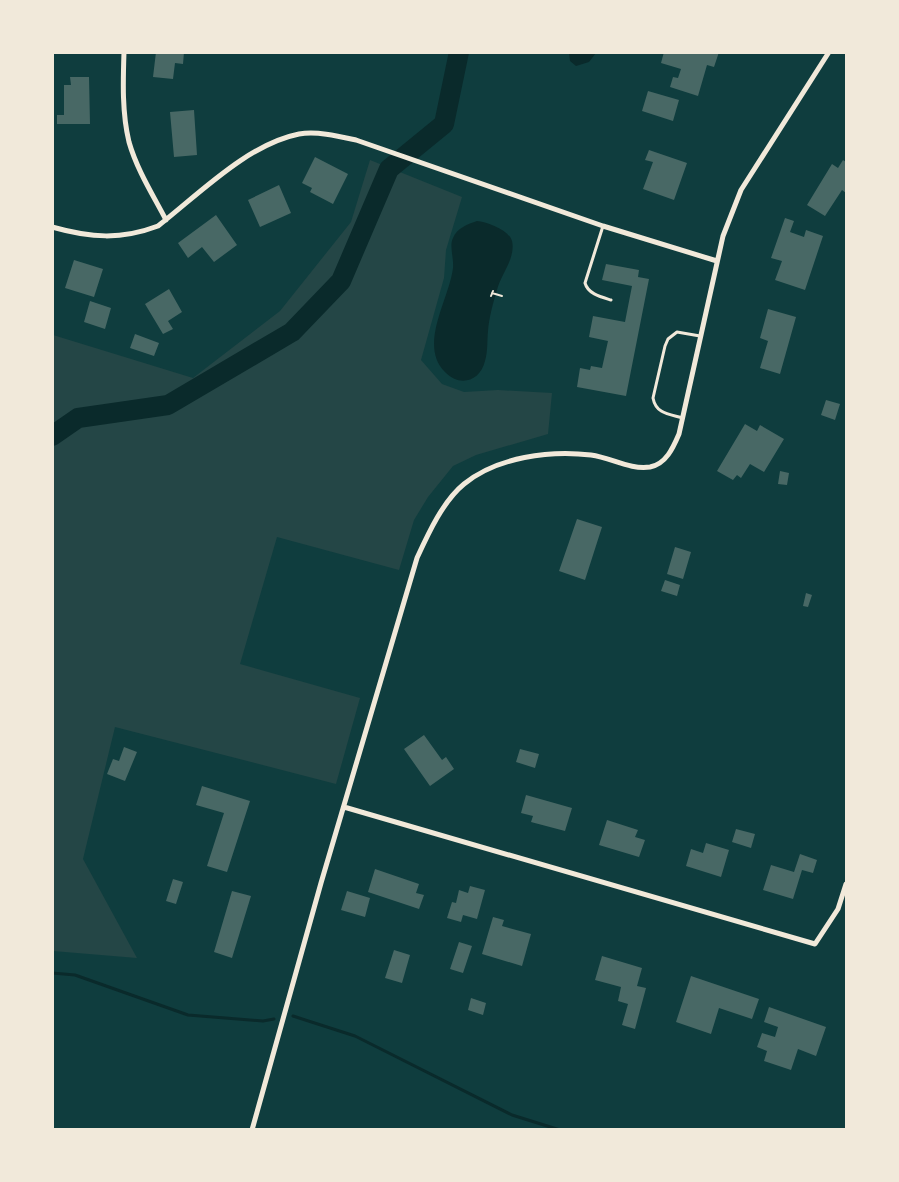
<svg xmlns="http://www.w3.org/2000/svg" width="899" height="1182" font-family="Poppins,sans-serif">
  <rect width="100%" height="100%" fill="#0f3d3e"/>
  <path fill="#244646" d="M370,160L462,197L446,250L444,278L421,360L442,384L464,392L498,390L552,393L548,434L476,455L453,466L428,497L414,520L399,570L277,537L240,664L360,698L336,784L115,727L83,859L137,958L53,951V335L193,378L280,311L351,222Z"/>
  <path fill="#0a2a2b" d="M569,53V52L596,53L589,62L576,66L570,61Z
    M477,221C487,222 509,230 512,241C516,258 501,274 497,290C493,303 489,318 488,331C487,341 488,351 485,361C480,382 459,387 445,372C418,345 449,300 453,268C454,258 449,246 453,238C457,228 468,224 477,221Z"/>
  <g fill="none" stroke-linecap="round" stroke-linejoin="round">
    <path stroke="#0a2a2b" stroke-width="3" d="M52,973L75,975L188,1015L263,1021L274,1019
      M293,1016L355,1036L512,1115L560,1130"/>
    <path stroke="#0a2a2b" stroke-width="20" d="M52,436L78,418L168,405L292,332L341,281L389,169L444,124L459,52"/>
  </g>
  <path fill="#486865" d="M156,52H184L183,64L175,63L173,79L153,77Z
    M664,52H719L714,67L707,65L698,96L670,87L673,77L678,78L681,69L661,63Z
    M70,77H89L90,124H57V115H64V85H71Z
    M648,91L679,100L673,121L642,111Z
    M194,110L197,155L174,157L170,112Z
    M649,150L687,163L674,200L643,189L653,162L645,160Z
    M315,157L348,174L333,204L310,192L312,188L302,183Z
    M843,160L846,162V193L842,190L825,216L807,205L832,164L838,168Z
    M279,185L291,213L260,227L248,200Z
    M216,215L237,245L214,262L202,247L188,258L178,243Z
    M785,218L794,221L790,232L804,237L806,230L823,236L805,290L775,280L782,261L771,258Z
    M74,260L103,269L94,297L65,288Z
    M606,264L639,270L638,277L649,279L626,396L577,387L580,368L590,370L591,366L602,368L608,341L589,337L593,316L625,322L632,286L602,280Z
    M169,289L182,312L168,321L173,329L163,334L145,304Z
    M90,301L111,308L105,329L84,322Z
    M768,309L796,317L780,374L760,368L768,341L760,338Z
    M135,334L159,343L154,356L130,348Z
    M826,400L840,404L835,420L821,415Z
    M745,424L757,431L760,425L784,439L764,472L750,464L741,478L737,475L733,480L717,471Z
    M780,471L789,473L787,485L778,484Z
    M577,519L602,527L585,580L559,571Z
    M675,547L691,552L683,579L667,574Z
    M665,580L680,585L677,596L661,591Z
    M806,593L812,595L808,607L803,606Z
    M424,735L442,760L446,757L454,769L430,786L404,749Z
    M124,747L137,752L125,781L107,774L113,759L119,761Z
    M520,749L539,754L535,768L516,762Z
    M202,786L250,801L227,872L207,866L224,813L196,805Z
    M526,795L572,808L565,831L531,822L533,816L521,813Z
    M607,820L638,830L635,837L645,840L639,857L599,845Z
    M736,829L755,834L751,848L732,842Z
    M706,843L729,850L721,877L686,866L691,849L703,853Z
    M800,854L817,860L813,873L802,870L793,899L763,890L771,865L794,872Z
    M375,869L419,884L416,893L424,895L419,909L368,892Z
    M173,879L183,882L176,904L166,901Z
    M470,886L485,890L477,919L463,915L461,922L447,918L452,902L456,903L459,890L468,893Z
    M232,891L251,896L232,958L214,952Z
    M347,891L370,898L365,917L341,910Z
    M493,917L504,920L502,926L531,934L522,966L482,954Z
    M459,942L472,946L463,973L450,969Z
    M394,950L410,955L402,983L385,978Z
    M602,956L642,968L637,986L646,988L635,1029L622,1025L628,1004L618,1001L621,987L595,980Z
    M691,976L759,999L752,1019L719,1008L711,1034L676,1022Z
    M471,998L486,1003L483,1015L468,1010Z
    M769,1007L826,1027L816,1056L798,1049L791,1070L764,1061L767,1051L757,1047L762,1033L775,1037L778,1027L764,1022Z"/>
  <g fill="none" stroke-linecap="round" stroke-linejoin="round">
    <path stroke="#f1e9da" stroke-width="2" d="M492,293L502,296
      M491,296L493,291"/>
    <path stroke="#f1e9da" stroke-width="3" d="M603,226L585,283C588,294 601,297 611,300
      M683,418C669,414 656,414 653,398L665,346L668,339L677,332L700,336"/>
    <path stroke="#f1e9da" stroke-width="5" d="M124,52C123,82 122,113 129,142C137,170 153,195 166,220
      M52,227C91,238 121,240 158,226C199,194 248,144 299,134C317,131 338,136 356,140L603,226L717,261
      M344,807L815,944L838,909L846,884
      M252,1130L321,883L417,558C428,534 443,501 464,484C497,457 550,450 591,455C612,458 630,470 650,467C666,464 673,448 679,434L723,236L741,190L829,52"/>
  </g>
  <rect width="899" height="1182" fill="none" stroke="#f1e9da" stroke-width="108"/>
</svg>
